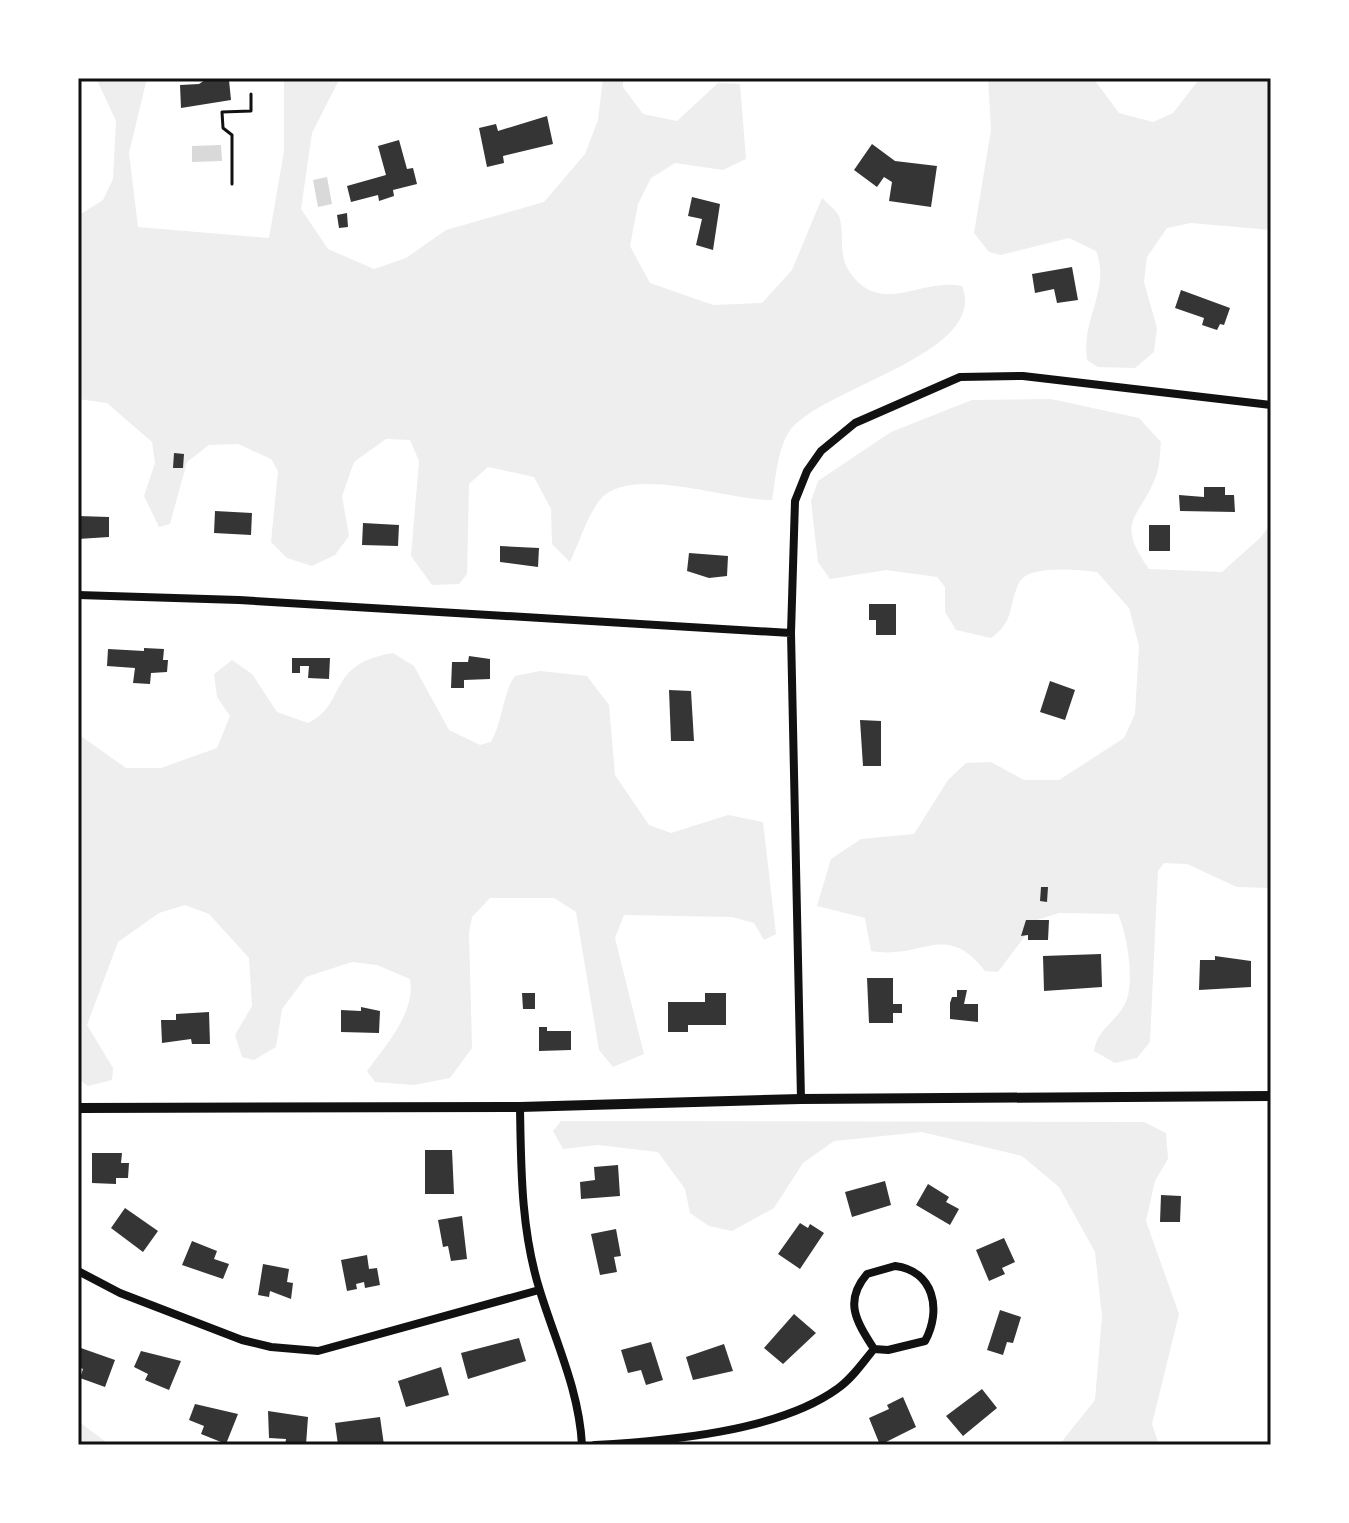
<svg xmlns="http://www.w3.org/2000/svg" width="1349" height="1523" font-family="Figtree,sans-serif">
  <rect width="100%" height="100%" fill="#fff"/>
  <path fill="#eee" d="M96,78H147L129,153L138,227L269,238L284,151V78H340L312,133L301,209L328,249L374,269L406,258L446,230L544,202L585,154L598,120L603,78H623V87L643,114L677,121L718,83L740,84L746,159L723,170L675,163L651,178L638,204L630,246L650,283L713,305L762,303L792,270L822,198C827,203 836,210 839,216C845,233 838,255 849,271C881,318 919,277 962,286C989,353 827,386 791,429C777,448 776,478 772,500C728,501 628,463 599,501C587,517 579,543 570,562L552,544L551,509L534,477L488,467L469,484L467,574L459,584L432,585L411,556L419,461L410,440L386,439L354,462L342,496L349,536L335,555L312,566L287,558L271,542L278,471L271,459L238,444L209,445L187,462L170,524L159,527L144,496L155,463L152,442L107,403L78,399V216L103,200L113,179L116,121Z
    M988,78H1093L1119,113L1153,122L1173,113L1200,78H1271V230L1191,223L1167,228L1147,257L1144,282L1157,328L1154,352L1135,368L1098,367L1087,360C1081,319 1111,289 1096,251L1069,238L1001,255L989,252L974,233L991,130Z
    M1051,399L1139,418L1161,442C1160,452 1160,464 1157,473C1141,520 1113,518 1149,569L1222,572L1261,537L1271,523V888L1237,887L1187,864L1164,863L1158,871L1150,1042L1137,1058L1115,1063L1094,1051C1097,1028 1120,1020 1127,999C1134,977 1127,934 1118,914L1059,913L1037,920L998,972L985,971C945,920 923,960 871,951L865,918L817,906L831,859L861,839L914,834L948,780L966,763L991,762L1024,780H1059L1124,738L1135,714L1139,646L1129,608L1097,572C1079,570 1028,564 1019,583C1007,608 1016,619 991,638L956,630L945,612V587L937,577L886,570L830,579L818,562L811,501L818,481L891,432L972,400Z
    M393,653L414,666L449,730L480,745L491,742C503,720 503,692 515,676L540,671L587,676L609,705L615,775L649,825L671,833L728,815L763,822L776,934L764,940L754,923L732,917L624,915L615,938L644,1054L613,1067L599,1050L576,912L554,898H490L472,917L469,932L472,1048L450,1078L414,1085L375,1082L367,1071C385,1046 416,1013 410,979L377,965L352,962L306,977L282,1009L276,1047L254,1060L242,1057L235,1035L252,1006L249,958L209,914L185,905L159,913L118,942L87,1025L113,1068L112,1080L88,1086L78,1079V734L126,768H161L217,748L230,716L217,697L214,674L232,660L252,674L277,712L308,723C348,704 325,664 393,653Z
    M561,1121L1144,1122L1166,1133L1168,1159L1155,1181L1146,1221L1179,1314L1152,1424L1159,1445H1059L1095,1400L1102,1316L1095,1252L1059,1187L1022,1156L922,1132L834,1141L803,1163L774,1208L732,1231L709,1226L690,1213L685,1189L658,1152L598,1145L563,1149L553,1131Z
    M78,1421L110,1445H78Z"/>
  <path fill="#d9d9d9" d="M221,145L222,161L192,162V146Z
    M327,177L332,204L318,207L313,180Z"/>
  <path fill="#353535" d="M208,78L229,80L231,100L181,108L180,85L199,84Z
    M547,116L553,144L503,156L504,163L487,167L479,128L496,124L498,131Z
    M399,140L407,169L413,168L417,184L393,190L394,196L379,201L378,195L351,202L347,186L386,175L378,146Z
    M872,144L895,161L937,166L931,207L889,201L892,182L884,177L877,187L854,170Z
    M692,197L720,204L713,250L696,245L702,219L688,216Z
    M347,213L348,227L339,228L337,215Z
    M1072,267L1078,300L1057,303L1054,289L1035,293L1032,274Z
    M1181,290L1230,308L1224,325L1220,324L1217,330L1202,325L1204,318L1175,308Z
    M174,453L184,454L183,468H173Z
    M1204,487H1225V495H1234L1235,512L1180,511L1179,495L1204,497Z
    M215,511L252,513L251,535L214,533Z
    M78,516L109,517V537L78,539Z
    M363,523L399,525L398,546L362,545Z
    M1149,525H1170V551H1149Z
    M500,546L539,548L538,567L500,562Z
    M689,553L728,556L727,576L709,578L687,571Z
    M869,604H896V635H876V620H869Z
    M144,648L164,649L163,660H168L167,672L151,673L150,684L133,683L135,668L107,666L108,649L144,651Z
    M469,656L490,659V679L464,680V688H451L452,662H468Z
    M292,658H330L329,679L308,678L309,666H300V673H292Z
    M1050,681L1075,690L1065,720L1040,712Z
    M669,690L691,691L694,741H671Z
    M860,720L881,721V766H863Z
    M1041,887H1048L1047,902L1040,901Z
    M1026,920H1049L1048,940H1028V935L1021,936Z
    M1101,954L1102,987L1044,991L1043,956Z
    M1215,956L1251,961V987L1199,990L1200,960H1215Z
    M867,978H893V1004H902V1013H893V1023H869Z
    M957,990H967L964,1004H978V1022L950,1019V1003L952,997H957Z
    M522,993H535V1009H523Z
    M705,993H726V1025H688V1032H668V1002H705Z
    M361,1007L380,1011L379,1033L341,1032V1010L361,1011Z
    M209,1012L210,1044H192L191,1039L162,1043L161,1020H176V1014Z
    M539,1027H547V1031H571V1050L539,1051Z
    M425,1150H452L454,1194H425Z
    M92,1153H122L121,1163H129L128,1178H116V1184L92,1183Z
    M618,1165L620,1196L581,1199L580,1182L595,1180L594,1167Z
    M885,1181L891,1205L852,1217L845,1192Z
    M928,1184L949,1197L946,1202L959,1209L950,1225L916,1205Z
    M1161,1195L1181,1196L1180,1222H1160Z
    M125,1208L158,1231L143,1252L111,1228Z
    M462,1216L467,1259L451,1261L448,1246L443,1247L438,1220Z
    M800,1223L808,1228L810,1224L824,1233L800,1269L778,1254Z
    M616,1229L621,1256L614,1257L617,1272L600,1275L591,1234Z
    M1004,1238L1015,1262L1002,1268L1005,1274L989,1281L976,1250Z
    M192,1241L217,1251L214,1259L229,1264L223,1279L182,1265Z
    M367,1255L369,1269L377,1268L380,1285L365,1288L364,1282L356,1284L357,1289L347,1291L341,1260Z
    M263,1264L289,1269L287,1282L293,1283L291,1299L270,1291L269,1297L258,1295Z
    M1000,1310L1021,1317L1013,1343L1007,1342L1003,1355L987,1350Z
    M794,1314L816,1333L783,1364L764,1348Z
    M519,1338L526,1361L468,1379L461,1353Z
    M651,1342L663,1380L646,1385L641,1370L628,1373L621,1350Z
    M724,1344L733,1371L693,1380L686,1357Z
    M78,1347L115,1360L105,1387L80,1378L83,1369L78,1367Z
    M141,1351L181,1361L169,1390L145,1380L148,1374L134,1367Z
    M441,1367L449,1395L406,1407L398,1381Z
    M982,1389L997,1408L963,1436L946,1416Z
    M903,1397L916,1427L880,1445L869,1418L889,1409L887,1405Z
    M195,1404L238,1414L226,1444L201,1434L204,1426L189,1420Z
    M268,1411L308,1417L306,1445H285L286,1439L269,1438Z
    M380,1417L384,1445H338L335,1423Z"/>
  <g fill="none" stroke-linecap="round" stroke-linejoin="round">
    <path stroke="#111" stroke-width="3" d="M232,184V135L223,128L222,112L251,111V94"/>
    <path stroke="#111" stroke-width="8" d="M78,595L239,600L791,633
      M801,1099L791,633L795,501L807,471L821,451L855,423L960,377L1023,376L1271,405
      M520,1107C521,1169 521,1231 540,1291C556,1343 579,1390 582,1445
      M895,1266C934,1271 942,1310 925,1341L888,1350L874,1349C857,1322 843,1302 867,1274Z
      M78,1271L120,1293L242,1340L271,1347L318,1351L539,1290
      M595,1445C666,1441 777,1432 837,1389C852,1379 863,1362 874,1349"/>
    <path stroke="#111" stroke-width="10" d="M78,1108L520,1107L801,1099L1271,1096"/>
  </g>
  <rect width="1349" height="1523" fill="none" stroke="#ffffff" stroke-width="160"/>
  <rect x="80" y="80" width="1189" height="1363" fill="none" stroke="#111" stroke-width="3"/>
</svg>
